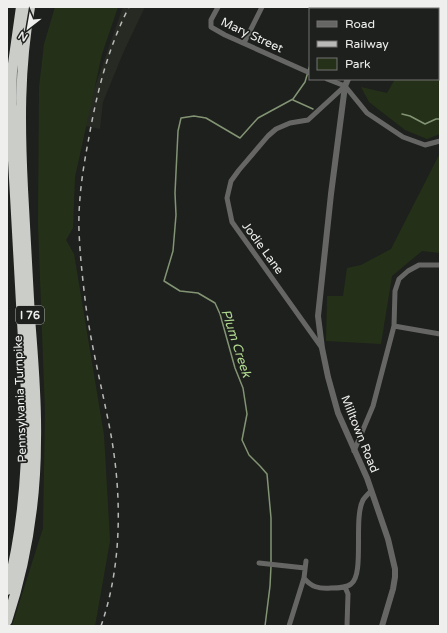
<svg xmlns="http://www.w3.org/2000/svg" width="447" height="633" font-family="'Varela Round',sans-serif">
  <rect width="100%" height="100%" fill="#1e201d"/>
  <path fill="#262a22" d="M123,7H145L124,51L103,102L100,129L85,126L92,95Z"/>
  <path fill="#243118" d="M55,7H118L102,54L75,177L73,228L66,240L74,254L104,435L110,541L95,626H12L43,528L45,412L38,224L39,87L44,44Z
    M438,75H440V134L427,139L405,130L369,102L361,87L387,93L395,79H438Z
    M440,153V253L422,251L392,276L381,344L326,341L327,296H343L347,268L361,265L391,249Z"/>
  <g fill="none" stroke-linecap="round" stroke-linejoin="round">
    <path stroke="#839474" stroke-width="1.5" d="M349,9L351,7
      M293,100L313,109
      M402,114L410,116L425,124L436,119H440
      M271,563V518L267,474L260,466L249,455L242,440L247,414L243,388L235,368L220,314L215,303L198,293L180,291L164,281L173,251L176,215L175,193L178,131L181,118L194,116L206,118L240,138L258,118L293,99L305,82L310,65
      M265,626L270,586L271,566"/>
    <path stroke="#666765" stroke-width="5" d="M218,7L211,20V27L225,35L310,73
      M244,43L262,7
      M438,58L440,50
      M327,79L345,86L367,113L403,137L425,145L440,141
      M394,326L440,334
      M322,348L232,222L227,198L231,181L239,170L268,136L276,129L290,123L308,120L345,86
      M354,451L373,406L394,326L395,291L399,279L408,271L419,265H440
      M259,563L305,568
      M304,578C311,587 319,589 331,588C338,588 346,588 351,584C365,574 353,519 363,500C365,497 368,494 371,491
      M345,587L348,594L347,626
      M289,626L304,578L306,561"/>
    <path stroke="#666765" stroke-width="6" d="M388,9L390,7
      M348,79L345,86L331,194L318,316L322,348L328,377L338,413L367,478L388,539L395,569V577L393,589L382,626"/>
    <path stroke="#cbcdc9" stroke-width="10" d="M7,590C23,532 27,471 27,411L13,160L11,104L12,71L21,7
      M7,621C26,563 36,501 36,440C37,399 33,358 30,317C28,274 25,232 23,189C20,128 19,68 30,7"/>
    <path stroke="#b9bab8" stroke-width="1.5" stroke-dasharray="5 5" stroke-linecap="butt" d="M101,626C122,566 122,497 111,435C103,392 92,350 86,307C83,282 80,257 79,231C78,200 83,168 89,137C97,92 108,48 129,7"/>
  </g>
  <g text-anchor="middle" stroke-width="3.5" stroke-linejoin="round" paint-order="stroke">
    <rect fill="#1e201d" stroke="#b0b2af" stroke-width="1" x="16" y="306" width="28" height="18" rx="3"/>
    <g font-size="11" font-weight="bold" fill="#eff0ee">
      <text x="30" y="319">I 76</text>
    </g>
    <g font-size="12" fill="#eff0ee" stroke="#1e201d">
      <text transform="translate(252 35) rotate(25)" y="4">Mary Street</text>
      <text transform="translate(263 248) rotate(54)" y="4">Jodie Lane</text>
      <text transform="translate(20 399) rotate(-92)" y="4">Pennsylvania Turnpike</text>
      <text transform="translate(360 434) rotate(68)" y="4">Milltown Road</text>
    </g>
    <g font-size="13" font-style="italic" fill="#b0d790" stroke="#1e201d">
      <text transform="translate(237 343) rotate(72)" y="5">Plum Creek</text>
    </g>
  </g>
  <rect width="447" height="633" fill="none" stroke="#eff0ee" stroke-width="16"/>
  <rect x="309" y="8" width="130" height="72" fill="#1e201d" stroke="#727371"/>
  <rect x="317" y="21" width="20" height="6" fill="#666765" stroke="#727371"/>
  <text x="345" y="28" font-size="12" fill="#eff0ee">Road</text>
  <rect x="317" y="41" width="20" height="6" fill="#b9bab8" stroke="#727371"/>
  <text x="345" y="48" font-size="12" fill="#eff0ee">Railway</text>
  <rect x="317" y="58" width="20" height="12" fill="#243118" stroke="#727371"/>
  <text x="345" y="68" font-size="12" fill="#eff0ee">Park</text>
  <g transform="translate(28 28) rotate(211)" stroke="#1e201d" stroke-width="3" paint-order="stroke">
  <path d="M0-3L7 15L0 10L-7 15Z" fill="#eff0ee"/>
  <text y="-6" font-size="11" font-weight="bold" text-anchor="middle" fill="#eff0ee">N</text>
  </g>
</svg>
